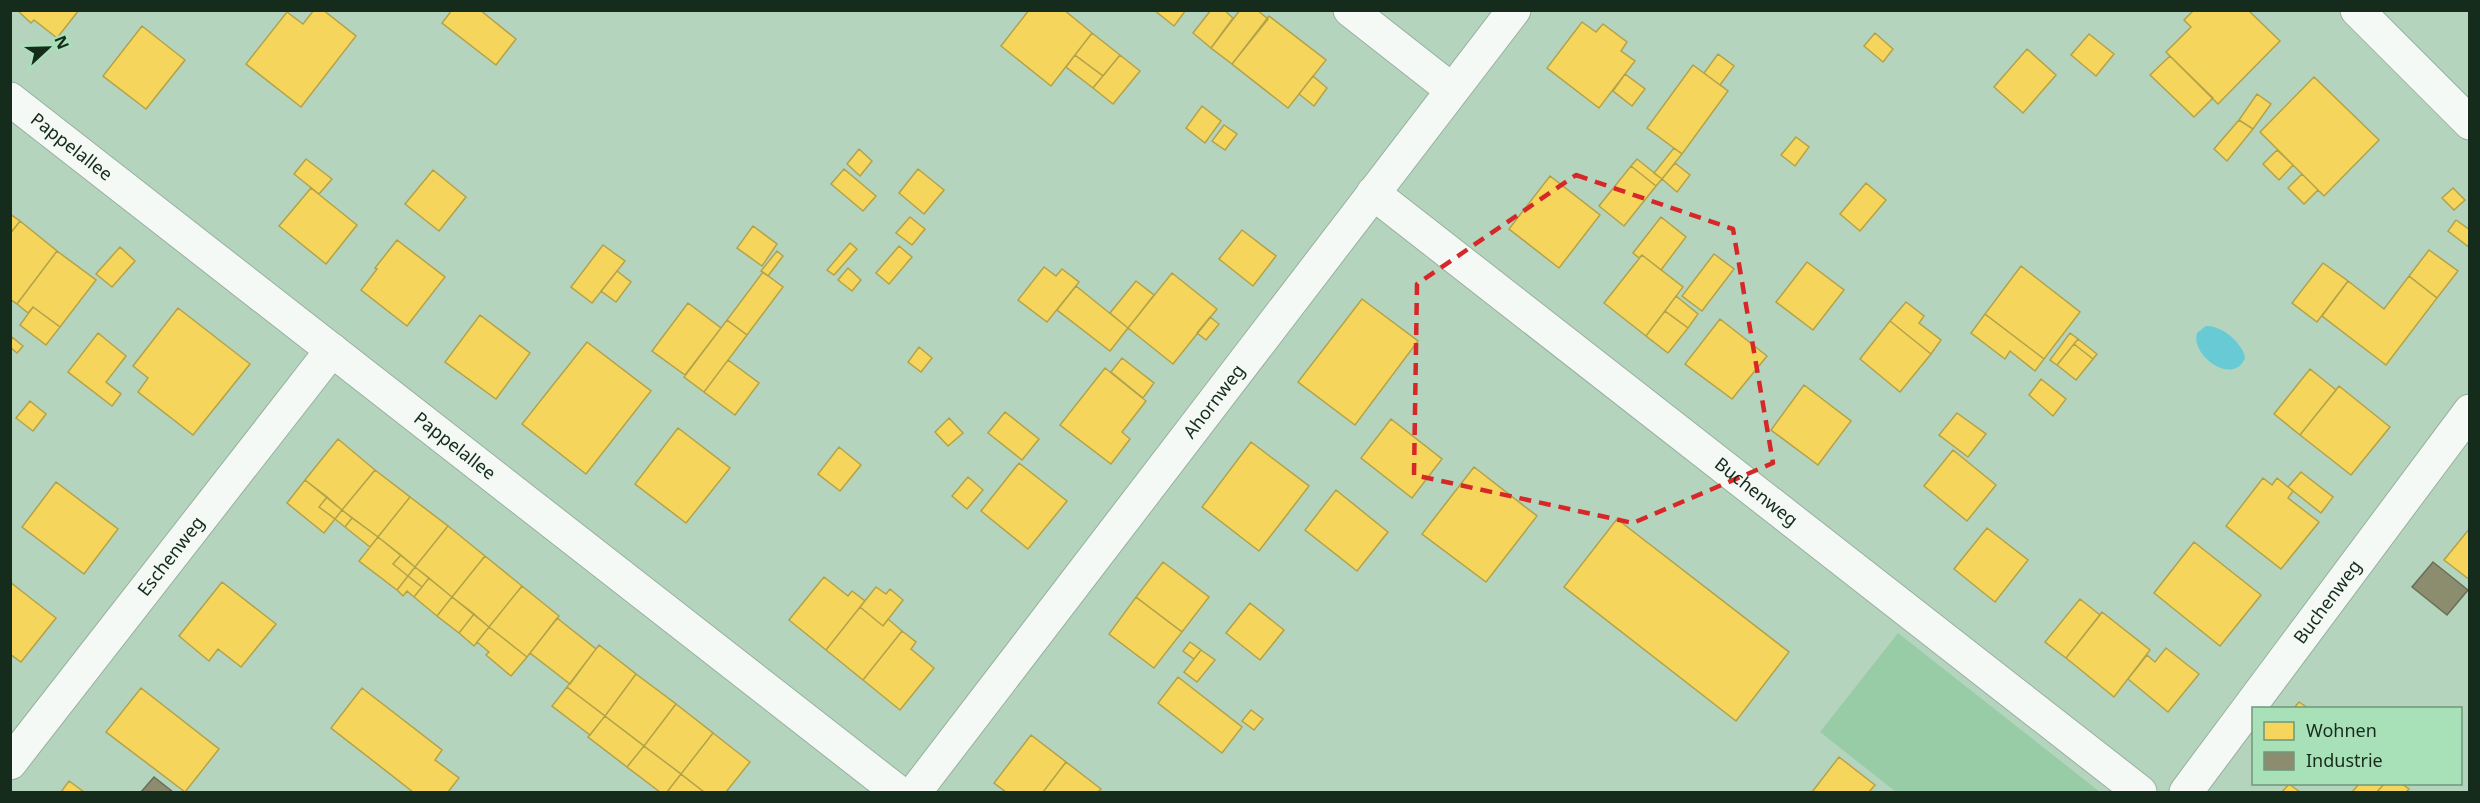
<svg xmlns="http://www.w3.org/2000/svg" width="2480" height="803" font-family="'Noto Sans',sans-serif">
  <rect width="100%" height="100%" fill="#b5d4be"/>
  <path fill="#98cca7" d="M1898,633L2100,792H1896L1820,732Z"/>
  <path fill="#67cad4" d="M2206,326C2221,325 2243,343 2245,358C2233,387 2190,355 2197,333Z"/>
  <path fill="#f6d55c" stroke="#b2a249" stroke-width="1.5" d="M17,10H79L57,38L34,20L31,23Z
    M314,10H323L356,36L301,107L246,64L287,12L303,24Z
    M452,10H480L516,39L496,65L442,23Z
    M1029,10H1064L1092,33L1051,86L1001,46Z
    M1154,10H1186L1174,26Z
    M1211,10H1224L1233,18L1211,48L1193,33Z
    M1240,10H1257L1268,19L1232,64L1211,48Z
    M2194,10H2248L2280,41L2218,104L2166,52L2191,27L2184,20Z
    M1269,16L1326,60L1288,108L1232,64Z
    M1582,22L1596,32L1603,24L1627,42L1621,51L1635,61L1599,108L1547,68Z
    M142,26L185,60L146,109L103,76Z
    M1092,33L1120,55L1103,76L1075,55Z
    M1875,33L1893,49L1883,62L1864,46Z
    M2089,34L2114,54L2096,76L2071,55Z
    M2027,49L2056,75L2023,113L1994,87Z
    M1718,54L1734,66L1720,85L1704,73Z
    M1075,55L1103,76L1093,88L1066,67Z
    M1120,55L1140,71L1113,104L1093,88Z
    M2170,56L2213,98L2194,117L2150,75Z
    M1693,65L1728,91L1682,154L1647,128Z
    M1625,74L1645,89L1632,106L1613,91Z
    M1313,76L1327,88L1314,106L1299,94Z
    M2314,77L2379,140L2324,196L2260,132Z
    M2257,94L2271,104L2253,129L2239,120Z
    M1202,106L1221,121L1205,143L1186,128Z
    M2239,120L2253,129L2227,161L2214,149Z
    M1224,125L1237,134L1225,150L1212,141Z
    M1796,137L1809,147L1795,166L1781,155Z
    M1674,148L1682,154L1662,179L1654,173Z
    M859,149L872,161L860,176L847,164Z
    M2277,150L2293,165L2279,180L2263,164Z
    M306,159L332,179L319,194L294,174Z
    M1637,159L1662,179L1656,186L1631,166Z
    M1675,163L1690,175L1677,192L1662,179Z
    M1631,166L1656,186L1624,226L1599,206Z
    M844,169L876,196L863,211L831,184Z
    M918,169L944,190L924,214L899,193Z
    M433,170L466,197L439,231L405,204Z
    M2302,174L2318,190L2304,204L2288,188Z
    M1550,176L1600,215L1559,268L1509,229Z
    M1866,183L1886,200L1860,231L1840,214Z
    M311,188L357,225L326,264L279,226Z
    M2453,188L2465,200L2454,210L2442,198Z
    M10,214L20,221L10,234Z
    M910,217L925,229L912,245L896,233Z
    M1661,217L1686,237L1661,270L1642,255L1639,258L1633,253Z
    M2456,220L2470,230V248L2448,231Z
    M20,221L57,251L17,304L10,299V234Z
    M753,226L777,244L762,266L737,248Z
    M1242,230L1276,256L1253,286L1219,259Z
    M397,240L445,277L407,326L361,290L377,269L375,268Z
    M850,243L857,249L834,275L827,270Z
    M603,245L625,261L592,303L571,287Z
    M899,246L912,257L889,284L876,273Z
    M120,247L135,261L112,287L96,274Z
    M2429,250L2458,271L2437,298L2409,276Z
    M57,251L96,280L60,327L33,307L28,313L17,304Z
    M777,251L783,256L768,276L761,271Z
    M1714,254L1734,269L1702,311L1682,296Z
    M1642,255L1683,287L1646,336L1604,303Z
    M1807,262L1844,290L1813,330L1776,302Z
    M2323,263L2348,281L2317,322L2292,303Z
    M2021,266L2080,312L2044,359L1985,314Z
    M1044,267L1056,276L1062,269L1079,282L1047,322L1018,300Z
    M848,268L861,280L852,291L838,280Z
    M617,271L631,282L616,302L601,291Z
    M763,272L783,287L747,335L727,320Z
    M1172,273L1217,309L1173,364L1128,328Z
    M2409,276L2437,298L2386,365L2322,316L2348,281L2384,309Z
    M1136,281L1154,295L1128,328L1110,313Z
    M1076,286L1128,328L1110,351L1057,310Z
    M1676,296L1698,314L1688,328L1665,311Z
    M1362,299L1418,341L1355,425L1298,382Z
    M1906,302L1924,316L1919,323L1941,340L1931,354L1890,321Z
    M688,303L721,328L685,375L652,351Z
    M33,307L60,327L46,345L20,325Z
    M178,308L250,364L193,435L138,392L148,378L133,366Z
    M1665,311L1688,328L1668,353L1646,336Z
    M1985,314L2044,359L2035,371L2010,351L2005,359L1971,333Z
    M480,315L530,353L496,399L445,362Z
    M1210,317L1219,324L1206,340L1197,333Z
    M1720,319L1767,356L1732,399L1685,364Z
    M727,320L747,335L704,392L684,377Z
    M1890,321L1931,354L1900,392L1860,359Z
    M98,333L126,356L106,382L121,394L112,406L68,372Z
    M2070,333L2078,339L2057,365L2050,360Z
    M12,337L23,346L17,353L10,347Z
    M2078,339L2097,354L2093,359L2074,344Z
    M587,342L651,391L586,474L522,424Z
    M2074,344L2093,359L2076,380L2057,365Z
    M919,347L932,358L921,372L908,362Z
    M1122,358L1154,383L1143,398L1111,372Z
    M728,360L759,383L735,415L704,392Z
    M1105,368L1146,401L1122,432L1130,439L1111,464L1060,425Z
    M2310,369L2336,390L2300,435L2274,414Z
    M2041,379L2066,399L2053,416L2029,395Z
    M1804,385L1851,421L1818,465L1771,430Z
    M2339,386L2390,427L2351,475L2300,435Z
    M30,401L46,414L33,431L16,418Z
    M1005,412L1039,439L1022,460L988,433Z
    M1957,413L1986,434L1968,457L1939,435Z
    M949,418L963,433L948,446L935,432Z
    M1391,419L1442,459L1412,498L1361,458Z
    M678,428L730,468L686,523L635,484Z
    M338,439L375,470L342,510L305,480Z
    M1251,442L1309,486L1259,551L1202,507Z
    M839,447L861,465L840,491L818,474Z
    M1953,450L1996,485L1967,521L1924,486Z
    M1019,463L1067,501L1028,549L981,511Z
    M1474,467L1537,516L1486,582L1422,534Z
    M375,470L410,497L378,537L342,510Z
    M2301,472L2333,497L2321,513L2288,487Z
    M968,477L983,490L967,509L952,496Z
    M2263,478L2272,485L2277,478L2293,491L2288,498L2319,522L2281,569L2226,526Z
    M305,480L327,497L319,507L335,519L324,533L287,503Z
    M56,482L118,529L84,574L22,527Z
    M1336,490L1388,532L1357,571L1305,530Z
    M327,497L342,510L335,519L319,507Z
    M410,497L448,526L415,567L378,537Z
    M342,510L352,518L345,527L335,519Z
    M352,518L378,537L370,547L345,527Z
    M1617,519L1789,652L1736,721L1564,587Z
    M448,526L485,556L452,597L415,567Z
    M1987,528L2028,560L1995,602L1954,569Z
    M2470,528V580L2444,560Z
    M378,537L401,555L393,564L408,576L397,590L359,561Z
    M2194,542L2261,595L2220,646L2154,593Z
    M401,555L415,567L408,576L393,564Z
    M485,556L522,586L489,627L452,597Z
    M1163,562L1209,597L1182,632L1136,597Z
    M415,567L429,578L422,587L408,576Z
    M408,576L422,587L414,597L407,591L403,596L397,590Z
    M824,577L848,596L852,591L865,601L826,650L789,620Z
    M429,578L452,597L437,616L414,597Z
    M10,582L56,618L21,662L10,654Z
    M222,582L276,624L241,667L218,649L209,661L179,636Z
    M522,586L559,616L527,657L489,627Z
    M876,587L886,594L890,589L903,600L883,626L860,607Z
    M452,597L474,614L459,633L437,616Z
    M1136,597L1182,632L1154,668L1109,634Z
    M2080,599L2100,615L2066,658L2045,642Z
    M1250,603L1284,630L1260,660L1226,633Z
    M860,607L883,626L888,619L902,631L863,680L826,650Z
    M2102,612L2150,650L2114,697L2066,658Z
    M474,614L489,627L474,646L459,633Z
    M557,618L596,649L570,684L530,653Z
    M489,627L527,657L511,676L486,655L489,652L477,642Z
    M902,631L916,642L911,649L934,668L900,710L863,680Z
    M1190,642L1201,650L1194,659L1183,651Z
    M599,645L636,674L605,716L567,687Z
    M2166,648L2199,674L2168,712L2128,679L2147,655L2155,662Z
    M1201,650L1215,660L1197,682L1184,672Z
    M636,674L676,704L644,746L605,716Z
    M1178,677L1242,727L1222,753L1158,703Z
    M567,687L605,716L590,735L552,706Z
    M141,688L219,749L185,792L106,732Z
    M362,688L442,750L435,760L459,778L448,792H413L331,728Z
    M2299,702L2308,708H2294Z
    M676,704L713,733L681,774L644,746Z
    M1251,710L1263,719L1254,730L1242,721Z
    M605,716L644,746L627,767L588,737Z
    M713,733L750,762L726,792H704L681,774Z
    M1031,735L1066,762L1043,792H1006L994,783Z
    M644,746L681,774L667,792H660L627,767Z
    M1839,757L1875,785L1869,792H1812Z
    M1066,762L1101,789L1098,792H1043Z
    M681,774L704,792H667Z
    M69,781L84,792H61Z
    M2289,784L2300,792H2282Z
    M2359,784H2384L2377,792H2352Z
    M2384,784H2402L2409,789L2406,792H2377Z"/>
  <path fill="#8c8c6e" stroke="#686f55" stroke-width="1.5" d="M2433,562L2468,590L2447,615L2412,587Z
    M154,777L173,792H141Z"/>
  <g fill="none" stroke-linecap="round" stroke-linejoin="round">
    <g stroke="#98b09f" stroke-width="35">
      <g id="street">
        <path d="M1350,10L1452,90"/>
        <path d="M2357,10L2470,123"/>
        <path id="s1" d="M10,99L898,792"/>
        <path id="s2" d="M1373,193L2140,792"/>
        <path id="s3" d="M10,763L332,350"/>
        <path id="s4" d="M915,792L1514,10"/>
        <path id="s5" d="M2186,792L2470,411"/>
      </g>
    </g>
    <use href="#street" stroke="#f4f9f5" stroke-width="33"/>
  </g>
  <path fill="none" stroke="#d62828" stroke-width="4.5" stroke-dasharray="12 8" stroke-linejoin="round" d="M1576,175L1733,229L1773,463L1633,523L1414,475L1417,284Z"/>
  <g text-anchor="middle" stroke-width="6" stroke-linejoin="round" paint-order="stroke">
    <g font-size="18" fill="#152b1c" stroke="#a8e1b8">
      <text dy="6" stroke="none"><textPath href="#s1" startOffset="78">Pappelallee</textPath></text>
      <text dy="6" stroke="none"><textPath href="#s4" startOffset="492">Ahornweg</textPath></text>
      <text dy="6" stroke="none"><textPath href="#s1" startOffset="564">Pappelallee</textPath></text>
      <text dy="6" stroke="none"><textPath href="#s2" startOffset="486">Buchenweg</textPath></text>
      <text dy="6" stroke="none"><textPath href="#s3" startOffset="262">Eschenweg</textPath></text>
      <text dy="6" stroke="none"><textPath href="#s5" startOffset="237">Buchenweg</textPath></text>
    </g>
  </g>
  <rect width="2480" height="803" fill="none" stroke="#152b1c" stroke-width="24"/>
  <rect x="2252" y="707" width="210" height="78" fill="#a8e1b8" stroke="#6d987a" stroke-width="1.5"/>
  <rect x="2264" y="722" width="30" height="18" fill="#f6d55c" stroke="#6d987a" stroke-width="1.5"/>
  <text x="2306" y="737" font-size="18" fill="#152b1c">Wohnen</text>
  <rect x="2264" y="752" width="30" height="18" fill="#8c8c6e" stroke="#6d987a" stroke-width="1.5"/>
  <text x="2306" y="767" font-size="18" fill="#152b1c">Industrie</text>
  <g transform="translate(48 48) rotate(68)" stroke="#a8e1b8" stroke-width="4.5" paint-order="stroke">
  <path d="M0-4.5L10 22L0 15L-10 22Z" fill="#152b1c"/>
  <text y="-9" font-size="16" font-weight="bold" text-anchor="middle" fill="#152b1c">N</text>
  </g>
</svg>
